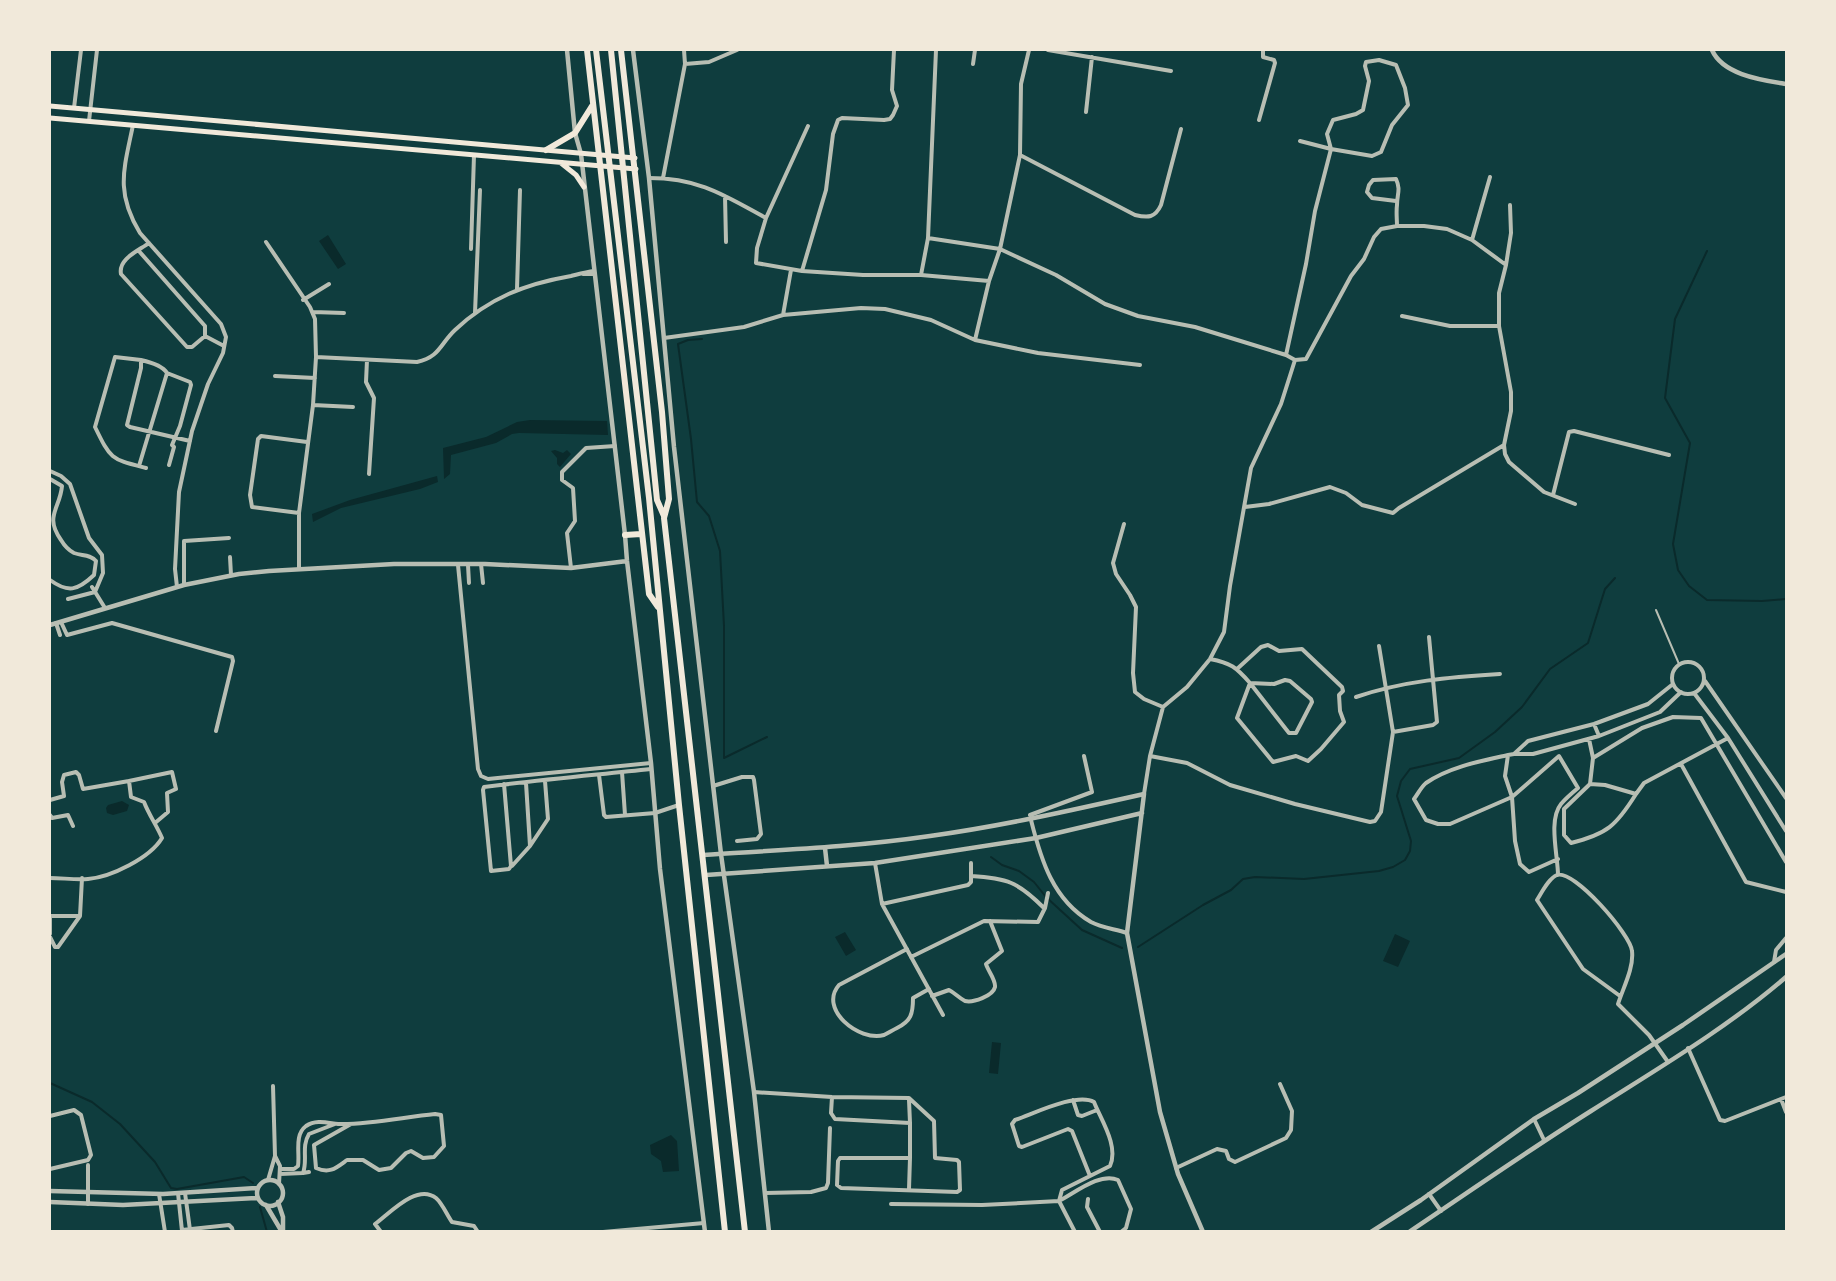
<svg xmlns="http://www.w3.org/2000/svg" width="1836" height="1281" font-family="Figtree,sans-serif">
  <rect width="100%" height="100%" fill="#0f3d3e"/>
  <path fill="#0a2a2b" d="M328,235L346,264L338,269L319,241Z
    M530,420L607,421L608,435L519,433L512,434L496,443L451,455L450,474L444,479L443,448L486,437L517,422Z
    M555,450L563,453L567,450L571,454L560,467L557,464V458L551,451Z
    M437,476L438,482L420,489L341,508L313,522L312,514L350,500Z
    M122,801L129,805L127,811L113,815L107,813L106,808L108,805Z
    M845,932L856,950L846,956L835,937Z
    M1395,934L1410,941L1398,967L1383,961Z
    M992,1042L1001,1043L998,1074L989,1073Z
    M671,1135L677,1141L679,1171L663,1172L661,1161L651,1154L650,1145Z"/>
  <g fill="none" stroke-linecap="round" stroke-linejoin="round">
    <path stroke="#0a2a2b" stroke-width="2" d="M1707,251L1675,319L1665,398L1690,443L1673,544L1678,570L1689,586L1707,600L1762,601L1786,599
      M702,339L688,340L678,344L691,439L697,502L709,516L720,551L724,626V758L767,737
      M991,857L1002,865L1019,871L1034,882L1046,897L1082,930L1122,948
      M1138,947L1203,905L1231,890L1243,879L1255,877L1304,879L1379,871L1393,867L1405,860L1410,851L1411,841L1397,796L1401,781L1410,769L1459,758L1495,732L1522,707L1550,669L1588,643L1605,589L1615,578
      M50,1083L92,1102L120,1124L155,1162L171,1188L177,1189L244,1177L253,1183
      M260,1207L267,1232"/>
    <path stroke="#b8beb3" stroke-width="2" d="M1656,610L1679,664"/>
    <path stroke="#b8beb3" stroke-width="4" d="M1048,50L1171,71
      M685,64L709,62L737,50
      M973,64L975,50
      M74,108L81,50
      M1086,112L1092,57
      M1259,120L1275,63L1274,60L1263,57V50
      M89,121L97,50
      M133,125C124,169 115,192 140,233L221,324L226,337L223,353L208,384L192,431L179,492L175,569L177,587
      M1300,141L1331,149
      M1020,155L1135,215C1148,218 1155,218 1161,205L1181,129
      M649,178C699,178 724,195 766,218L757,248L756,263L802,271L863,275H921L989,281
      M663,178L685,64L684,50
      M725,196L726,242
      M1396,201L1372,198L1367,192L1369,185L1373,180L1396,179C1401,190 1397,194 1397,205C1396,212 1397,219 1397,226
      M766,218L808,126
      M928,238L1000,249L1056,275L1105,304L1138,316L1195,327L1286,355L1295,360L1306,359L1351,276L1364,259L1374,237L1381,229L1397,226H1424L1447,229L1472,240L1506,265L1499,293V326L1511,392V411L1504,445L1505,454L1509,462L1544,492L1575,504
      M1472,240L1490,177
      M266,242L310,307L315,319L316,357
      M149,243C138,251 118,259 121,274L187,347H192L205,336L224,346
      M471,249L474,155
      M138,250L205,326V336
      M1506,265L1511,233L1510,205
      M802,271L826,190L833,134L838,120L842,118L884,120L890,119L893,115L897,106L892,90L894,50
      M583,274H594
      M921,275L928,238L936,50
      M517,289L520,190
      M303,300L329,284
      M313,312L344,313
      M475,313L480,190
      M783,315L791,270
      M1402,316L1450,326H1499
      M664,338L744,327L783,315L861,308L885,309L931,320L975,340L1038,353L1140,365
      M975,340L989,281L1000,249L1020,155L1021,84L1029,50
      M1286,355L1306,264L1315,211L1331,149L1372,156L1381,152L1392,125L1408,105L1405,88L1396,65L1379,60L1366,62L1365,66L1369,81L1363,110L1356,114L1333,120L1327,134L1331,149
      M367,360L366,382L374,398L369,474
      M167,373L190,382L191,385L180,426L172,445L174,447L169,465
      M275,376L315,378
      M313,405L353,407
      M139,466L167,373C162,365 150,362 141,360
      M146,468C111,459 111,460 95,427L115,357L141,360V368L127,425L130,427L190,441
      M50,471L61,476L70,484L89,538L102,555L103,573L95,592L68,599
      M50,479L62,486C60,509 44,516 61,540C64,545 68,550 74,553C82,556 90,554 96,561L94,575C77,591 68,593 50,580
      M1553,495L1569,432L1574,431L1669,455
      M1245,507L1269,504L1330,487L1346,493L1362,505L1393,513L1399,508L1504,445
      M299,513L252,507L250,495L258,439L261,436L307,442
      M1124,524L1113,563L1116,574L1130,595L1136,607L1133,673L1135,692L1144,699L1163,707
      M230,557L231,575
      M481,564L483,583
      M458,565L478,769L481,776L488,779L651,763
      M468,565L469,583
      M571,568L567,533L575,521L573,488L562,480V472L586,448L615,446
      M299,569V513L313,405L316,357L417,362C440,357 440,344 455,330C489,298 525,284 571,276C579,274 586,272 594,271
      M184,585V541L229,538
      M92,587L105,608
      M61,622L67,635L112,623L232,657L233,661L216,731
      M56,623L60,635
      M1379,646L1393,732
      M1210,659C1231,663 1236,667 1250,683L1274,684L1285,680L1290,681L1311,699L1312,702L1296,733H1289L1250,683
      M1672 678a16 16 0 1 1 32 0a16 16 0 1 1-32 0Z
      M1237,669L1261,647L1268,645L1279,651L1302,649L1342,687L1343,691L1339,695L1340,711L1344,722L1321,749L1308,761L1296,756L1273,762L1237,718L1250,683
      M1705,681L1786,798
      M1694,693L1728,738L1786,831
      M1356,697C1403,681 1450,677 1500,674
      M1594,724L1599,736
      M1589,739L1593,758L1590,784
      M1514,754H1533L1599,736L1660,712L1681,692
      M1508,755C1481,761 1449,767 1426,783C1421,787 1418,794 1414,799L1426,820L1438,824H1450L1512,797L1559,756L1578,788C1572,793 1566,798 1561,804C1548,820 1558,856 1558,875
      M1150,756L1187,763L1230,785L1295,804L1370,822L1375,821L1381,812L1393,732L1433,725L1437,722L1429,637
      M1593,758L1642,728L1673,717L1701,718L1786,862
      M1681,764L1746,882L1786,892
      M622,772L625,815
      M599,775L604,815L606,817L655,813L679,805
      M526,783L530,846L548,819L545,781
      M504,784L511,866L509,869L491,871L483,790L484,787C539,780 595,775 651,769
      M713,786L742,777H753L754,780L761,834L757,839L737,841
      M1144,794L1150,756L1163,707L1187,687L1210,659L1224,632L1230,586L1251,468L1281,404L1295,360
      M1636,794C1616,826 1607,834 1571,843L1564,835V809L1590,784L1605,785L1636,794L1644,783L1728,738
      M50,800L64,796L62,782L64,775L76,772L79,775L83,789L129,781
      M50,815L52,818L68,815L73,826
      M1030,815L1092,792L1084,756
      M1031,820C1041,860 1053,900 1091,922C1102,928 1116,929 1127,933
      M1558,859L1529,872L1520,864L1515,841L1512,797L1505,776L1508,755L1514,754L1528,741L1594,724L1648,704L1673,684
      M875,863L882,904L943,1015
      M512,866L530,846
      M971,876C1007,878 1018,882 1044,908
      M50,878C62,878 76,880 88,879C111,877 150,858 162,838C157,826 149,815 144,802L131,797L129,781L172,772L176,789L167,793L168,812L155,823
      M882,904L968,885L971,882V863
      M50,934V916H79
      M50,937L55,947H58L80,916L82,878
      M907,949L839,985C818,1009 859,1042 884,1035C888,1033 893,1030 897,1028C911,1021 913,1014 913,998L929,989
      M911,957L984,921L1038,922L1045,908L1048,893
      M1774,962L1776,950L1786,938
      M932,996L949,990C955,993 959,998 965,1001C973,1003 993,996 995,987C996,980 988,971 986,964L1002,951L990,921
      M1620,996L1583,969L1537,900C1542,892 1549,878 1557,875C1574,869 1631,935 1632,951C1634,968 1623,988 1618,1004L1649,1035L1668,1062
      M1688,1048L1720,1120L1725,1121L1786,1097
      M754,1092L832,1097L909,1098L934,1121L935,1158L957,1160L959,1162L960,1190L957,1192L841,1188L837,1185L838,1161L840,1158H910L909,1189
      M832,1097L831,1113L835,1119L910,1123V1158
      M1781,1099L1786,1112
      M909,1100L910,1123
      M1073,1100L1078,1115L1082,1116L1097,1110
      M50,1116L74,1110L81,1115L91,1155L88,1160L50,1169
      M1534,1119L1544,1140
      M275,1156L280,1166L279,1184
      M1176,1168L1217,1149L1226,1151L1229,1159L1235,1162L1286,1138L1291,1130L1292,1111L1280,1084
      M280,1169H294L298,1166C300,1153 294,1135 306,1126C316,1119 328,1123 338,1124C370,1125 404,1117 435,1114L441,1115L444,1146L434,1157L423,1158L411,1151L406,1153L391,1168L379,1170L363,1160H347C336,1168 330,1174 316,1168L314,1145L351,1124
      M303,1173L309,1172
      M280,1174L303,1173C308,1160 301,1147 309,1134L335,1124
      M268,1180L275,1156L273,1086
      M178,1193L182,1231
      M185,1193L190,1230
      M765,1193L811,1192L826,1188L828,1183L830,1128
      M159,1194L165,1232
      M1429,1194L1441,1211
      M1088,1199L1087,1207L1100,1232
      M1059,1201L1062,1190L1110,1166C1119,1146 1101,1120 1094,1102C1077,1092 1033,1114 1015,1120L1012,1124L1019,1146L1022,1147L1068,1129L1072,1131L1090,1176
      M1059,1201C1075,1193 1100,1172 1118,1180L1131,1209L1126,1228L1121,1232
      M88,1204V1165
      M891,1204L982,1205L1059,1201L1075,1232
      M182,1230L229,1225L232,1228L233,1232
      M381,1232L375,1224C390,1213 417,1183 436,1198C442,1203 447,1215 452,1222L474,1226L478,1232
      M603,1232L704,1223
      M1110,1232H1113"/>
    <path stroke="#b8beb3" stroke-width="4.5" d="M567,50L575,133L581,154L625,535L627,561L651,763L660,869L705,1232
      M633,50L649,178L674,447L721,854L754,1092L769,1232
      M1712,50C1723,75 1762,80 1786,84
      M50,625L184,585L239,574L269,571L394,564H485L571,568L627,561
      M825,848L827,866
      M703,855C779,850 855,847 930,836C1002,826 1073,810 1144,794L1127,933L1160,1112L1178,1174L1203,1232
      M706,875L875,863L1036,838L1142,813
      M257 1193a13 13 0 1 1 26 0a13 13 0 1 1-26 0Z
      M50,1191L163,1194L257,1188
      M50,1202L123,1205L258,1198
      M278,1202L283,1217V1232
      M266,1205L282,1232
      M1371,1232L1421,1200L1534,1119L1578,1093L1683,1025L1786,954
      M1409,1232C1470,1191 1529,1150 1591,1111C1657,1069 1727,1028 1786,977"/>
    <path stroke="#f1e9da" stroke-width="5" d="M50,106L635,158
      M50,118L636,169
      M561,163L576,175L584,187"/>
    <path stroke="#f1e9da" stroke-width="6" d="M587,50L649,594L658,607
      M596,50L649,498L679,805L725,1232
      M611,50L657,500L664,516
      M621,50L662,412L669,499L664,518L745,1232
      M546,150L575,133L592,106
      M625,535L641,534"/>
  </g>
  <rect width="1836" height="1281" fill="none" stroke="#f1e9da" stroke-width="102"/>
</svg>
